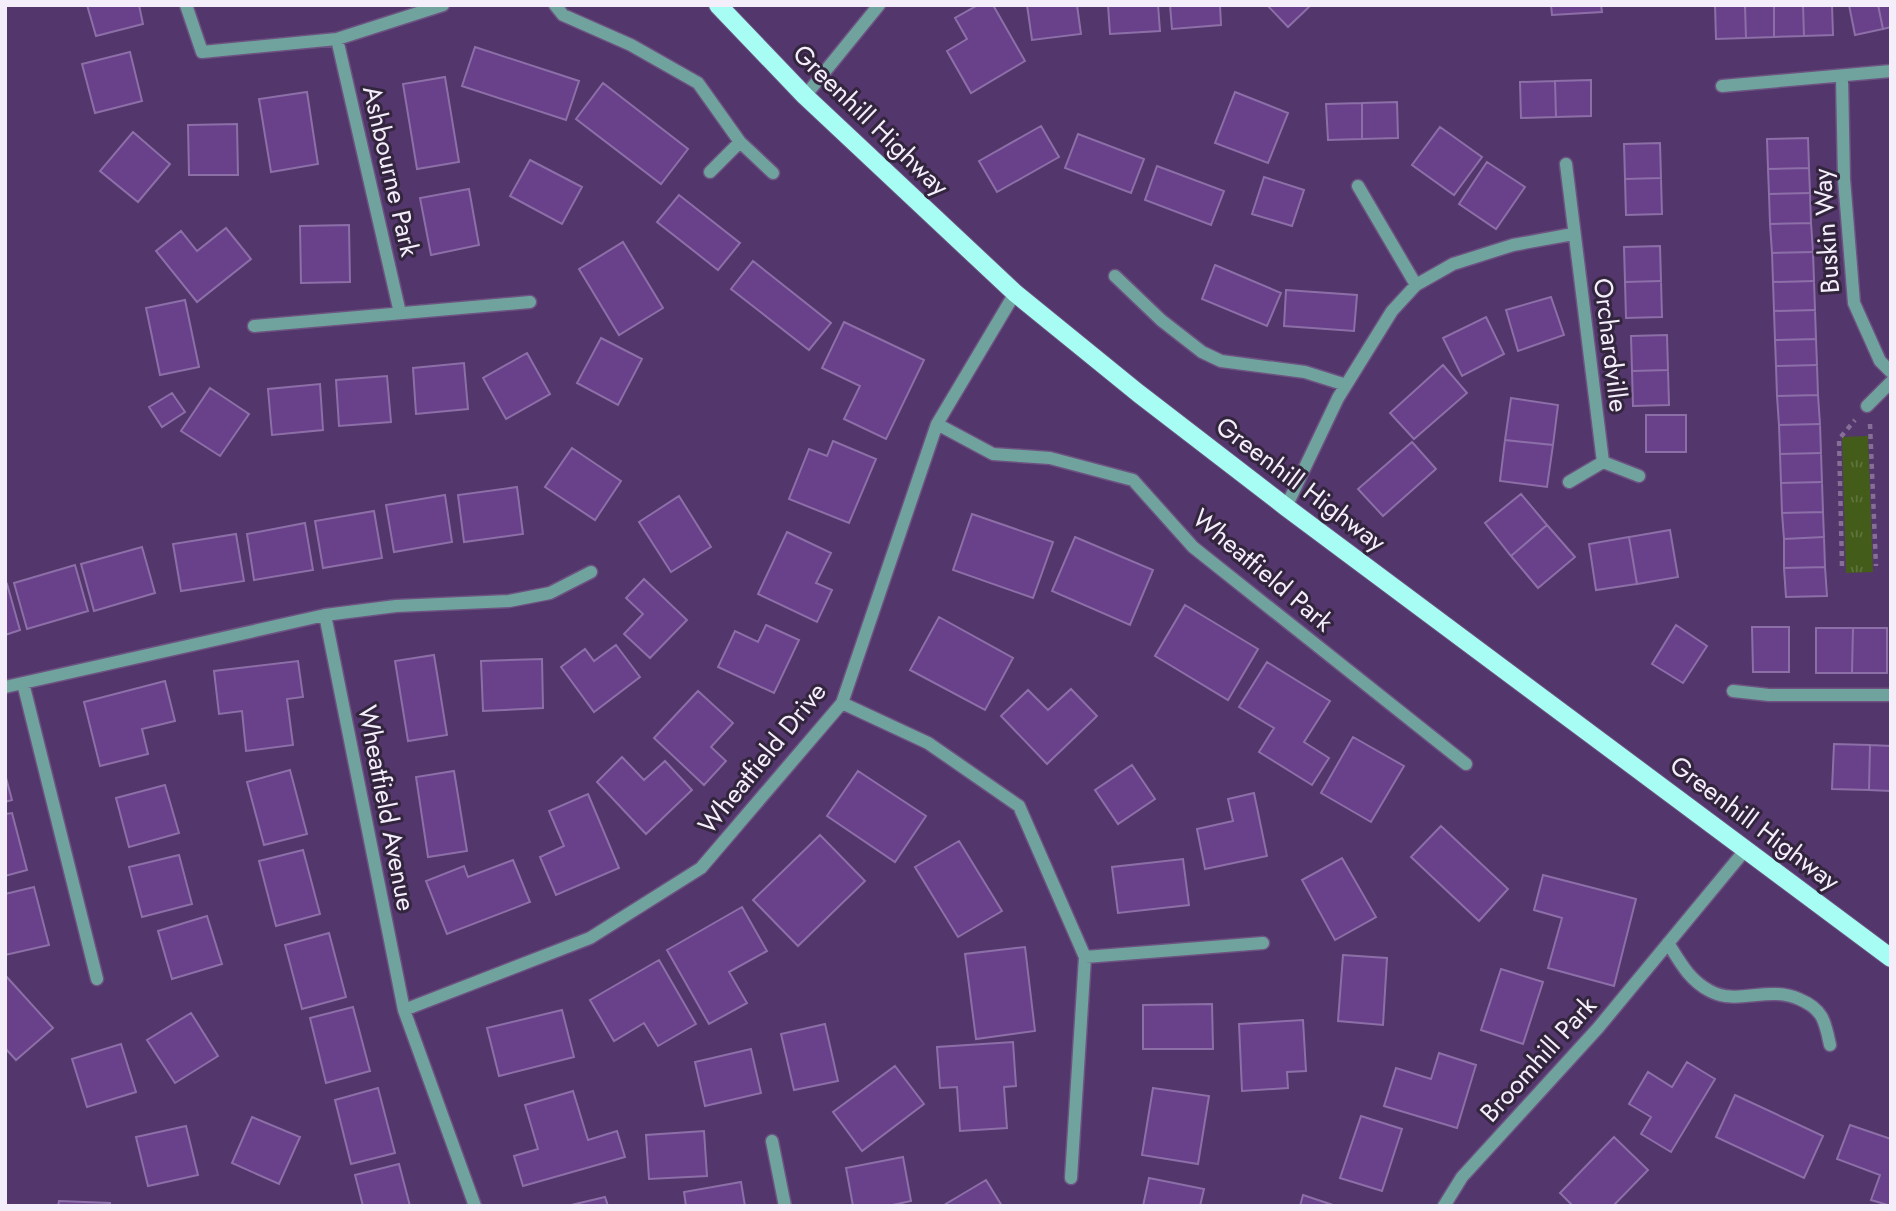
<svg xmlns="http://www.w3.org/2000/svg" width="1896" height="1211" font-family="Jost,sans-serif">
  <defs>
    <pattern id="grass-tufts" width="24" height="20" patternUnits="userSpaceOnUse" patternTransform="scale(1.75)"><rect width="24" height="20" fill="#435c1a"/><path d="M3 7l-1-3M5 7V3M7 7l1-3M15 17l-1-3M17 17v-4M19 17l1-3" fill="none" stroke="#5f743c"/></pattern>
  </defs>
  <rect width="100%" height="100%" fill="#53366b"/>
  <path fill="url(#grass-tufts)" d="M1868,436L1873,572L1846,573L1842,437Z"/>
  <path fill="#69418b" stroke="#8d6fa8" stroke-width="2" d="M87,5H139L143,24L96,36Z
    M978,5H993L1025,61L971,93L947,51L967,39L955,18Z
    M1027,5H1077L1081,34L1032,40Z
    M1108,5H1158L1160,31L1110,34Z
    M1170,5H1220L1221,25L1172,29Z
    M1267,5H1311L1288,27Z
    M1551,5H1601L1602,12L1552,15Z
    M1715,5H1745L1746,38L1716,39Z
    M1745,5H1774V37L1746,38Z
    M1774,5H1803L1804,36L1774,37Z
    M1803,5H1832L1833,35L1804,36Z
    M1849,5H1878L1883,29L1855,35Z
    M1878,5H1891V27L1883,29Z
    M475,47L579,81L566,120L462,86Z
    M130,52L142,101L95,113L82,64Z
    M445,77L459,162L417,169L403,84Z
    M1591,80V116L1556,117L1555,81Z
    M1555,81L1556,117L1521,118L1520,82Z
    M603,83L688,149L661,184L576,119Z
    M307,92L318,164L271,172L259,99Z
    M1235,92L1288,113L1268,163L1215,143Z
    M1397,102L1398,138L1362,139V103Z
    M1362,103V139L1328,140L1326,104Z
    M237,124L238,175H189L188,125Z
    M1041,126L1059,157L997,192L979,161Z
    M1440,127L1482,157L1454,195L1412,165Z
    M133,132L170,164L138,202L100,171Z
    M1078,134L1144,159L1131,193L1065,168Z
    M1808,138L1809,168L1768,169L1767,139Z
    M1660,143L1661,178L1625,179L1624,144Z
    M530,160L582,187L562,224L510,196Z
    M1487,162L1525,187L1496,229L1459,204Z
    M1157,166L1224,191L1211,225L1145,200Z
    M1809,168L1810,193L1769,194L1768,169Z
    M1264,177L1304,190L1292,226L1252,214Z
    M1661,178L1662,214L1626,215L1625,179Z
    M469,189L479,245L431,255L420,198Z
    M1810,193L1811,223L1770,224L1769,194Z
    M679,195L740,243L718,270L657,222Z
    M1811,223L1813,252L1772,253L1770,224Z
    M349,225L350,282L301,283L300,226Z
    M226,228L251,259L197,302L156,251L181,231L197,251Z
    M623,242L663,308L619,335L579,269Z
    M1660,246L1661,281L1625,282L1624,247Z
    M1813,252L1814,281L1773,282L1772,253Z
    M753,261L831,323L809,350L731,289Z
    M1215,265L1281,293L1267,326L1202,299Z
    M1661,281L1662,317L1626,318L1625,282Z
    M1814,281L1815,310L1774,311L1773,282Z
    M1286,290L1357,295L1354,331L1284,326Z
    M1551,297L1564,335L1518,351L1506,310Z
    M185,300L199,367L160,375L146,308Z
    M1815,310L1816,339L1775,340L1774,311Z
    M1486,317L1504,354L1462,376L1443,338Z
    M844,322L924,360L886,439L844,419L860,386L822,368Z
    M1667,335L1668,370L1632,371L1631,336Z
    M601,338L642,359L618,405L577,383Z
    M1816,339L1817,365L1776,366L1775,340Z
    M527,353L550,394L506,419L483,378Z
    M464,363L468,409L416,414L413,368Z
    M1443,365L1467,393L1414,439L1390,413Z
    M1817,365L1818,395L1777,396L1776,366Z
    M1668,370L1669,405L1633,406L1632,371Z
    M387,376L391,422L339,426L336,380Z
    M320,384L323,430L272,435L268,389Z
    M210,388L249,414L220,456L181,431Z
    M172,393L185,412L162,427L149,407Z
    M1818,395L1820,424L1779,425L1777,396Z
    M1511,398L1558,405L1553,445L1505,440Z
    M1646,415H1686V452H1646Z
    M1820,424L1821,453L1780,454L1779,425Z
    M1505,440L1553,445L1547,487L1500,481Z
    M833,441L876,459L849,523L789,499L809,449L827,456Z
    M1412,442L1436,469L1383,516L1358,489Z
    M572,448L621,481L595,520L545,487Z
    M1821,453L1822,482L1781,483L1780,454Z
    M1822,482L1823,512L1782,513L1781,483Z
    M517,487L523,534L464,542L458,495Z
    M1521,494L1547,525L1511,556L1485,523Z
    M445,495L452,542L394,552L386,505Z
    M679,496L711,547L671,572L639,522Z
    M374,511L382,558L323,568L315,521Z
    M1823,512L1824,537L1784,539L1782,513Z
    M972,514L1053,542L1033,598L953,570Z
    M305,523L313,570L254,580L247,534Z
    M1547,525L1575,557L1538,588L1511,556Z
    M1670,530L1678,577L1637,584L1629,537Z
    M787,532L831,553L816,583L832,590L817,622L758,594Z
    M236,534L244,581L181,591L173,544Z
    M1075,537L1153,570L1130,625L1052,591Z
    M1629,537L1637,584L1596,590L1589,544Z
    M1824,537L1825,567L1784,568V539Z
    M142,547L155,593L94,611L81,564Z
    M75,565L88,611L27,629L14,583Z
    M1825,567L1827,596L1786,597L1784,568Z
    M644,579L687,620L650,658L624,634L643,614L626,598Z
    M7,584L20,630L5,635V585Z
    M1185,605L1258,649L1228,700L1155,656Z
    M939,617L1013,658L985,710L910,670Z
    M766,625L799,640L774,693L718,667L735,631L758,642Z
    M1676,625L1707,646L1683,683L1652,664Z
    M1752,627H1789V672H1753Z
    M1816,628H1853L1852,673H1816Z
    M1853,628H1887V673H1852Z
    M616,645L640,677L594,712L561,667L585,649L594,661Z
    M434,655L447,735L408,741L395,661Z
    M542,659L543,708L483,711L481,661Z
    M298,661L303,697L287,699L293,745L246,751L242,711L219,714L214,671Z
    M1267,662L1330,701L1304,742L1329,758L1312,785L1259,752L1274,728L1239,707Z
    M165,681L175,721L142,729L148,754L100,766L84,702Z
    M1071,689L1097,716L1047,764L1001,716L1028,690L1048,710Z
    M698,691L733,723L711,747L726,761L704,785L654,738Z
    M1353,737L1404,766L1371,822L1321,793Z
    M1834,744L1870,745L1869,790L1832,789Z
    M1870,745L1891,746V791L1869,790Z
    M622,757L644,780L665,761L692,790L646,834L597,782Z
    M1132,765L1155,799L1118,824L1095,790Z
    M290,770L307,834L264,845L247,782Z
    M454,771L467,851L428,857L416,777Z
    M858,771L926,816L895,862L827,816Z
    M5,774L12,800L5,802Z
    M165,785L179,833L129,847L116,798Z
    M1254,793L1267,856L1205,869L1197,829L1233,821L1228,799Z
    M588,794L619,868L556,895L540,857L564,846L549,811Z
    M12,813L27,870L5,876V814Z
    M1441,826L1508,889L1479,921L1411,857Z
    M820,835L865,881L798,946L753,900Z
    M959,841L1002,911L958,937L915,867Z
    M303,850L320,914L276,926L259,861Z
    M179,855L192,904L142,917L129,867Z
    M1342,858L1376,917L1335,940L1302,880Z
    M1183,859L1189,905L1118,913L1112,867Z
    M513,860L530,902L447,934L426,881L464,866L468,877Z
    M1543,875L1636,899L1614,986L1548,968L1562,918L1534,910Z
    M34,887L49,945L5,955V894Z
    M742,907L767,951L729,972L747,1003L709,1024L667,950Z
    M207,916L222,964L172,979L158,931Z
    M329,933L346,997L302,1009L285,945Z
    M1025,947L1035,1031L976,1039L965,954Z
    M1343,955L1387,958L1383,1025L1338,1021Z
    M659,960L696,1024L658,1046L644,1023L614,1041L590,1000Z
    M1501,969L1543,982L1523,1044L1481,1030Z
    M5,975L53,1028L16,1060L5,1048Z
    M1212,1004L1213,1049H1143V1005Z
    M353,1007L370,1071L326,1083L310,1018Z
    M562,1010L574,1057L499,1076L487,1028Z
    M191,1013L218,1056L175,1083L147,1040Z
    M1303,1020L1306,1071L1287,1072L1288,1088L1242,1091L1239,1024Z
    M825,1024L838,1081L794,1090L781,1034Z
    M1013,1042L1016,1086L1004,1087L1007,1128L960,1131L957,1087L940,1088L937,1047Z
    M121,1044L136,1092L87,1107L72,1059Z
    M751,1049L761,1093L705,1106L695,1062Z
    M1439,1053L1476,1065L1457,1128L1384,1106L1396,1068L1431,1079Z
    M1687,1062L1715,1079L1671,1152L1641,1134L1651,1117L1629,1104L1648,1072L1672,1087Z
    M895,1066L924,1104L862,1151L833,1112Z
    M378,1088L395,1153L351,1164L335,1100Z
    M1153,1088L1209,1096L1198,1164L1142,1155Z
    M573,1091L588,1140L617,1131L625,1157L523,1186L514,1156L538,1149L525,1105Z
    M1735,1095L1823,1136L1804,1178L1716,1137Z
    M1361,1116L1402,1129L1382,1191L1340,1178Z
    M252,1117L300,1137L279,1184L232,1163Z
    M1850,1125L1891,1139V1206L1871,1200L1880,1175L1837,1159Z
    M186,1126L198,1175L148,1186L136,1137Z
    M704,1131L707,1176L649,1179L646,1135Z
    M1614,1137L1648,1170L1613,1206H1573L1560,1193Z
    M903,1157L911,1201L888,1206H853L846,1168Z
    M399,1164L410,1206H363L355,1175Z
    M1149,1178L1204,1189L1200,1206H1143Z
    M986,1180L1002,1206H944V1205Z
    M741,1182L745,1206H686L684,1192Z
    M1303,1195L1336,1206H1300Z
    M605,1197L608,1206H567Z
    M59,1201L110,1203V1206H58Z"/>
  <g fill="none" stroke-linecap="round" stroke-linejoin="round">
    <g stroke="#6d5382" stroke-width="15">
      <path id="minor" d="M186,5L202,52L337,39L400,313
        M555,5L563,15L631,45L698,83L740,142L773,173
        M337,39L443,5
        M1842,77L1844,179L1854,303L1880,361L1891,372
        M1722,86L1891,71
        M805,96L879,5
        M1566,164L1603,462
        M710,172L740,142
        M1358,186L1416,285
        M1115,276L1161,320L1202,352L1221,361L1305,372L1346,385
        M254,326L530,302
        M1867,406L1891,382
        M937,424L993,454L1050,458L1133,480L1193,547L1466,764
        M1569,482L1603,462L1639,476
        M1286,507L1338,398L1392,311L1416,285L1453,264L1513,245L1573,234
        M325,615L404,1010L475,1206
        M23,683L97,979
        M5,687L325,615L396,606L509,601L550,593L591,572
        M1733,691L1769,695H1891
        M842,703L928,743L1019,806L1085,957L1071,1178
        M1668,943C1680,962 1689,980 1710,991C1738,1006 1767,985 1799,999C1823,1009 1825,1021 1830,1045
        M1085,957L1263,943
        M404,1010L590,938L701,868L842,703L937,424L1015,293
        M772,1141L785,1206
        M1444,1206L1462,1177L1598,1028L1746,849"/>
    </g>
    <g stroke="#6d5382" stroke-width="20">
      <path id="major" d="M718,5L805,96L1015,293L1138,393L1286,507L1891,958"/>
    </g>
    <path stroke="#856f97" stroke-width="4.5" stroke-dasharray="5 5" stroke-linecap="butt" d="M1870,424L1876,566
      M1842,566L1839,439L1855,420"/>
    <use href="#minor" stroke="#70a39e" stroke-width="12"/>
    <use href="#major" stroke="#a7fcf3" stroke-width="18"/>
  </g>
  <g text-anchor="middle" stroke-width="6" stroke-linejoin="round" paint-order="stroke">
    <g font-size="26" fill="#f4eefb" stroke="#32253d">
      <text transform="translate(871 120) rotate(44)" y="9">Greenhill Highway</text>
      <text transform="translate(391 171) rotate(77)" y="9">Ashbourne Park</text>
      <text transform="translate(1826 231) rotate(-94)" y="9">Buskin Way</text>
      <text transform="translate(1611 345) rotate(83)" y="9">Orchardville</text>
      <text transform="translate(1301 484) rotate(37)" y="9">Greenhill Highway</text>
      <text transform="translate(1263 570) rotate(40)" y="9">Wheatfield Park</text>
      <text transform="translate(762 758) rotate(-51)" y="9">Wheatfield Drive</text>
      <text transform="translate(387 808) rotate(79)" y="9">Wheatfield Avenue</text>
      <text transform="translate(1755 823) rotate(37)" y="9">Greenhill Highway</text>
      <text transform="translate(1538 1059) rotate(-48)" y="9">Broomhill Park</text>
    </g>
  </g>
  <rect width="1896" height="1211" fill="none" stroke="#f4eefb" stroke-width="14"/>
</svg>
